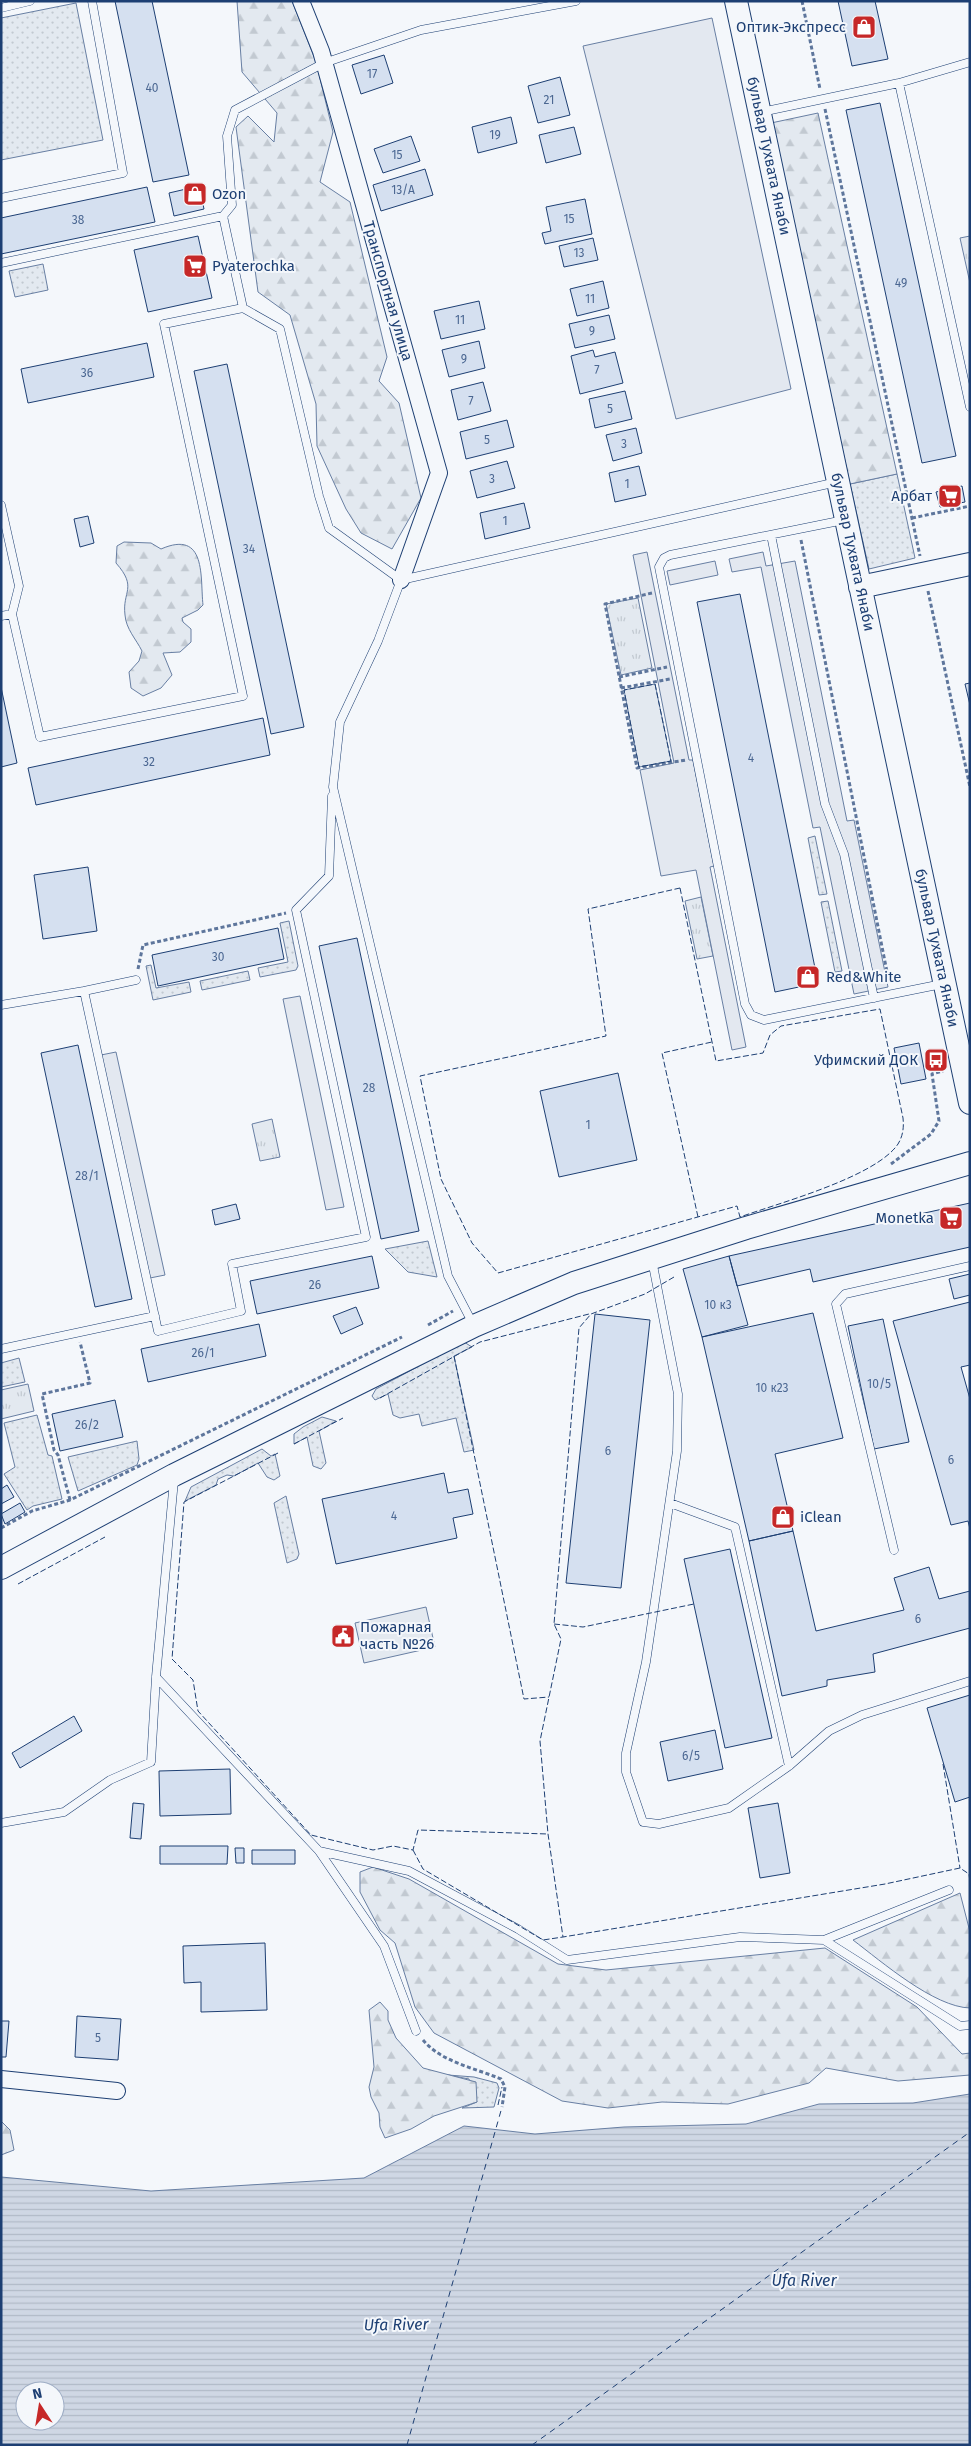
<svg xmlns="http://www.w3.org/2000/svg" width="971" height="2446" font-family="'Fira Sans',sans-serif">
  <defs>
    <pattern id="grass-dots" width="8" height="8" patternUnits="userSpaceOnUse" patternTransform="scale(1.25)"><rect width="8" height="8" fill="#e3e9f0"/><path d="M2 2h.1M6 6h.1" fill="none" stroke="#c2c9d1" stroke-width="1.8" stroke-linecap="round"/></pattern>
    <pattern id="forest-firs" width="22" height="20" patternUnits="userSpaceOnUse" patternTransform="scale(1.25)"><rect width="22" height="20" fill="#e3e9f0"/><path d="M5 1l3.5 6h-7zM16 11l3.5 6h-7z" fill="#c2c9d1"/></pattern>
    <pattern id="park-tufts" width="24" height="20" patternUnits="userSpaceOnUse" patternTransform="scale(1.25)"><rect width="24" height="20" fill="#e3e9f0"/><path d="M3 7l-1-3M5 7V3M7 7l1-3M15 17l-1-3M17 17v-4M19 17l1-3" fill="none" stroke="#c2c9d1"/></pattern>
    <pattern id="water-rules" width="6" height="5" patternUnits="userSpaceOnUse" patternTransform="scale(1.25)"><rect width="6" height="5" fill="#cfd7e4"/><path d="M0 2.5h6" fill="none" stroke="#b1bac7"/></pattern>
  </defs>
  <rect width="100%" height="100%" fill="#f4f7fb"/>
  <path fill="url(#grass-dots)" stroke="#687fa3" d="M76,3L103,140L1,160V18Z
    M43,264L48,290L15,297L9,271Z
    M897,474L915,558L869,569L850,484Z
    M815,836L827,894L819,895L808,838Z
    M828,901L842,971L835,972L821,902Z
    M289,921L298,966L296,970L260,977L258,968L288,962L280,923Z
    M151,965L156,988L189,982L191,992L153,1000L146,966Z
    M248,971L250,980L202,990L200,981Z
    M428,1241L437,1277L408,1272L385,1249Z
    M464,1342L472,1347L454,1356L474,1450L464,1452L456,1418L422,1426L419,1414L400,1418L393,1415L388,1394L375,1400L372,1396L376,1389Z
    M19,1358L25,1382L1,1387V1363Z
    M37,1415L48,1455L52,1456L62,1499L33,1506L27,1510L4,1474L15,1467L4,1423Z
    M322,1417L336,1421L319,1431L326,1463L321,1469L313,1466L307,1437L294,1444V1434L303,1427Z
    M137,1441L139,1459L137,1465L78,1491L68,1457Z
    M262,1449L271,1456L275,1454L280,1476L274,1480L267,1477L258,1463L234,1476L227,1475L218,1479L216,1485L185,1501L191,1487Z
    M286,1496L299,1554L297,1559L287,1563L274,1503Z
    M448,2075L474,2077L497,2083L499,2088L494,2107L462,2108L477,2102L469,2079Z"/>
  <path fill="url(#forest-firs)" stroke="#687fa3" d="M237,1H292L316,62L333,132L320,182L350,202L387,357L379,381L399,403L421,498L392,549L361,533L346,509L317,446L316,404L290,315L258,292L236,127L248,116L274,142L277,113L242,72Z
    M818,113L897,474L850,484L771,123Z
    M124,542L151,543L161,549C207,529 200,578 203,605L198,610L182,618L183,622L191,629V642L180,652L163,653L172,675L161,688L143,696L131,688L129,672L139,661L142,651C136,639 126,629 125,615C122,591 138,588 116,563L117,546Z
    M373,1867L409,1879L558,1964L606,1970L825,1948L917,2007L962,2054L970,2053V2075L898,2081L826,2068L809,2083L728,2104L662,2102L608,2108L562,2101L434,2033L415,2007L395,1943L380,1930L360,1892V1872Z
    M960,1893L970,1932V2008C934,2007 882,1962 853,1940Z
    M380,2002L388,2011V2020L396,2038L423,2068L476,2082L477,2102L434,2116L411,2129L385,2138L380,2127L379,2113L371,2097L369,2087L374,2067L369,2010Z
    M1,2121L10,2130L14,2150L1,2155Z"/>
  <path fill="url(#park-tufts)" stroke="#687fa3" d="M970,236V283L960,238Z
    M638,598L652,668L621,675L606,604Z
    M701,897L713,956L697,959L685,901Z
    M272,1119L280,1157L260,1161L252,1124Z
    M28,1384L34,1411L1,1419V1390Z"/>
  <path fill="#e3e9f0" stroke="#687fa3" d="M655,684L671,761L639,767L624,690Z
    M426,1607L435,1647L364,1663L355,1623Z"/>
  <path fill="#e3e8f0" stroke="#687fa3" d="M712,18L791,389L676,419L583,46Z
    M647,552L689,760H693L714,866L710,867L746,1047L732,1050L696,870L661,876L640,770L674,763L633,555Z
    M763,552L766,566L795,561L847,821L854,820L888,987L854,994L820,827L813,828L761,567L732,572L729,559Z
    M715,561L718,575L670,585L667,571Z
    M300,996L344,1207L326,1210L283,999Z
    M116,1052L165,1275L150,1278L101,1055Z"/>
  <path fill="url(#water-rules)" stroke="#687fa3" fill-rule="evenodd" d="M970,2094V2445H1V2177L151,2191L364,2178L464,2126L535,2134L624,2127L746,2124L819,2104L913,2103ZM25,2391H55V2421H25Z"/>
  <g fill="none" stroke-linecap="round" stroke-linejoin="round">
    <path stroke="#1d3f73" stroke-width="1" stroke-dasharray="6 5" stroke-linecap="butt" d="M407,2445L502,2107
      M532,2445L970,2132"/>
  </g>
  <path fill="#d5e0f0" stroke="#1d3f73" d="M115,1H152L189,175L153,182Z
    M838,1H875L888,59L852,66Z
    M384,55L393,83L361,94L352,65Z
    M560,77L570,115L538,123L528,86Z
    M880,103L956,456L922,463L846,110Z
    M511,117L517,143L478,153L472,127Z
    M574,127L581,154L546,163L539,135Z
    M411,136L420,161L383,173L374,149Z
    M425,169L433,195L381,211L373,185Z
    M199,186L204,209L174,216L169,193Z
    M147,187L155,222L1,254V218Z
    M585,199L592,234L545,244L542,233L551,231L546,207Z
    M198,236L212,298L148,312L134,250Z
    M593,238L598,260L564,267L559,246Z
    M603,281L609,308L577,316L570,289Z
    M479,301L485,329L441,339L434,311Z
    M609,315L615,339L575,348L569,324Z
    M479,341L485,368L449,377L442,350Z
    M147,343L154,377L28,403L21,369Z
    M593,350L595,357L615,352L623,383L580,394L571,356Z
    M227,364L304,727L271,734L194,371Z
    M483,382L491,411L458,420L451,390Z
    M625,391L632,419L595,428L589,399Z
    M507,420L514,447L466,459L460,432Z
    M636,428L642,453L613,461L606,435Z
    M507,461L515,488L477,498L470,471Z
    M639,466L646,495L615,502L609,473Z
    M962,486L965,502L940,507L936,492Z
    M524,503L530,528L485,539L480,513Z
    M88,516L94,543L80,547L74,519Z
    M740,594L818,983L775,992L697,602Z
    M970,683V705L965,684Z
    M1,687L17,763L1,767Z
    M263,718L270,755L36,805L28,768Z
    M88,867L97,931L43,939L34,875Z
    M278,928L284,959L158,986L152,955Z
    M357,938L419,1231L381,1239L319,946Z
    M919,1043L926,1079L901,1084L894,1048Z
    M78,1045L132,1299L95,1307L41,1053Z
    M618,1073L637,1160L559,1177L540,1091Z
    M970,1203V1247L813,1282L810,1269L737,1286L729,1256Z
    M236,1204L240,1219L215,1225L212,1210Z
    M372,1256L379,1288L257,1314L250,1281Z
    M729,1256L748,1325L702,1337L683,1269Z
    M970,1274V1295L954,1299L949,1279Z
    M970,1302V1365L961,1367L970,1399V1529L968,1521L951,1525L893,1321Z
    M356,1307L363,1324L341,1334L333,1316Z
    M813,1313L843,1438L775,1454L793,1531L749,1541L702,1337Z
    M595,1314L650,1320L621,1588L566,1583Z
    M883,1319L909,1442L874,1449L848,1326Z
    M259,1324L266,1356L148,1382L141,1349Z
    M115,1400L123,1437L60,1451L52,1414Z
    M444,1473L448,1493L468,1489L473,1514L453,1518L457,1538L336,1564L322,1499Z
    M7,1485L14,1497L1,1504V1489Z
    M20,1503L25,1512L5,1524L1,1514Z
    M793,1531L816,1631L904,1610L894,1578L929,1567L939,1599L970,1591V1628L873,1654L875,1672L827,1680V1686L782,1696L749,1541Z
    M730,1549L772,1738L725,1748L684,1559Z
    M970,1695V1797L955,1802L927,1708Z
    M74,1716L82,1731L20,1768L12,1753Z
    M715,1730L723,1769L668,1781L660,1742Z
    M230,1769L231,1814L160,1816L159,1771Z
    M133,1803L144,1804L141,1839L130,1838Z
    M778,1803L790,1873L760,1878L748,1808Z
    M160,1846H228L227,1864H160Z
    M235,1848H244V1863H236Z
    M252,1850H295V1864H252Z
    M265,1943L267,2010L201,2012V1982L184,1983L183,1946Z
    M77,2016L121,2019L118,2060L75,2057Z
    M1,2021H9L6,2057H1Z"/>
  <g fill="none" stroke-linecap="round" stroke-linejoin="round">
    <g stroke="#1d3f73" stroke-width="9">
      <path id="lane" d="M1,8L30,1
        M899,83L970,407
        M761,112L899,83L970,62
        M1,198L123,173L92,1
        M223,216L232,205L227,136L235,110L324,63L421,30L576,1
        M1,263L223,216L243,308L280,329L319,496L329,528L401,580
        M1,505L19,586L12,614
        M844,520L670,555L664,558L659,567L745,1004L751,1015L764,1020L942,984
        M771,535L825,804L844,854L874,998
        M1,616L12,614L40,737L243,696L164,324L243,308
        M84,991L136,980
        M1,1005L84,991L158,1331L241,1311L232,1264L366,1237L296,910L329,876L332,796
        M652,1260L678,1394L677,1451L646,1662L626,1753V1772L643,1822L659,1824L729,1808L789,1766L829,1731L862,1715L970,1681
        M473,1324L448,1276L333,787L340,722L378,641L401,580L837,482
        M1,1349L155,1316
        M670,1503L735,1527L789,1766
        M894,1550L836,1304L845,1294L970,1266
        M156,1677L319,1851L409,1871L518,1929L567,1960L740,1937L824,1940L960,2026L970,2025
        M1,1823L64,1812L110,1780L151,1762L156,1677L174,1480
        M319,1851L384,1946L416,2031
        M824,1940L949,1890"/>
    </g>
    <g stroke="#1d3f73" stroke-width="18">
      <path id="street" d="M301,1L321,51L439,473L401,580
        M1,2079L117,2091"/>
    </g>
    <g stroke="#1d3f73" stroke-width="24">
      <path id="secondary" d="M736,1L970,1103
        M860,587L970,564
        M1,1568L174,1475L474,1326L574,1283L746,1228L970,1163"/>
    </g>
    <path stroke="#5e769c" stroke-width="3" stroke-dasharray="4 2.5" stroke-linecap="butt" d="M802,1L820,89
      M825,109L920,556
      M912,518L970,506
      M801,540L889,982
      M928,591L970,787
      M652,593L605,604L637,768L686,760
      M619,677L667,667
      M621,688L670,679
      M138,969L143,945L286,913
      M891,1164L931,1134L939,1121L932,1074L943,1071
      M428,1325L453,1311
      M70,1500L58,1455L54,1450L42,1394L90,1383L80,1342
      M1,1528L32,1511L70,1500L402,1337
      M423,2040C441,2062 475,2068 501,2079L505,2087L502,2107"/>
    <use href="#lane" stroke="#f4f7fb" stroke-width="8"/>
    <use href="#street" stroke="#f4f7fb" stroke-width="16"/>
    <use href="#secondary" stroke="#f4f7fb" stroke-width="22"/>
    <path stroke="#1d3f73" stroke-width="1" stroke-dasharray="6 2.5" stroke-linecap="butt" d="M655,684L671,761L639,767L624,690Z
      M680,888L716,1061L763,1053L770,1035L781,1026L880,1009L903,1118C904,1127 903,1136 898,1144C876,1177 779,1203 740,1217L737,1206L498,1273L472,1243L441,1179L420,1076L606,1036L588,909Z
      M698,1217L662,1053L712,1042
      M674,1277L645,1294L591,1314L579,1328L554,1624L561,1639L540,1741L548,1834L563,1937L885,1884L960,1868L969,1874L970,1882
      M454,1356L524,1699L549,1697
      M380,1398L480,1342L589,1314
      M294,1444L343,1418
      M278,1453L184,1502L172,1659L193,1680L198,1711L311,1835L373,1850L393,1846L413,1850L418,1830L548,1834
      M18,1584L105,1537
      M554,1624L583,1627L694,1604
      M943,1764L960,1868
      M413,1850L423,1869L543,1940L563,1937
      M498,2105L502,2087"/>
  </g>
  <defs>
    <g id="shop-square" transform="scale(1.25)"><rect x="-9" y="-9" width="18" height="18" rx="4" fill="#c62828" stroke="#f4f7fb"/><path d="M-5-2.5h2.3a2.7 3.5 0 0 1 5.4 0H5L5.5 6h-11ZM-1.5-2.5h3a1.5 2.3 0 0 0-3 0Z" fill="#fff"/></g>
    <g id="supermarket-square" transform="scale(1.25)"><rect x="-9" y="-9" width="18" height="18" rx="4" fill="#c62828" stroke="#f4f7fb"/><path d="M-6-5.5h2.5l.6 2H6L4.5 2H-2.5L-4.4-4H-6ZM-1.5 3.2a1.3 1.3 0 1 0 .1 0ZM3 3.2a1.3 1.3 0 1 0 .1 0Z" fill="#fff"/></g>
    <g id="bus-square" transform="scale(1.25)"><rect x="-9" y="-9" width="18" height="18" rx="4" fill="#c62828" stroke="#f4f7fb"/><path d="M-5-6H5V4H4V6H2V4H-2V6H-4V4H-5ZM-3.5-4V0h7V-4ZM-3.5 1.2v1.5H-2V1.2ZM2 1.2v1.5H3.5V1.2Z" fill="#fff"/></g>
    <g id="civic-square" transform="scale(1.25)"><rect x="-9" y="-9" width="18" height="18" rx="4" fill="#c62828" stroke="#f4f7fb"/><path d="M-.6-6.5H3V-4.5H.6V-3L4-1V1h2V6H-6V1h2V-1L-.6-3ZM-1.2 2.5V6h2.4V2.5Z" fill="#fff"/></g>
  </defs>
  <g fill-rule="evenodd">
    <use href="#shop-square" x="864" y="27"/>
    <use href="#shop-square" x="195" y="194"/>
    <use href="#supermarket-square" x="195" y="266"/>
    <use href="#supermarket-square" x="950" y="496"/>
    <use href="#shop-square" x="808" y="977"/>
    <use href="#bus-square" x="936" y="1060"/>
    <use href="#supermarket-square" x="951" y="1218"/>
    <use href="#shop-square" x="783" y="1517"/>
    <use href="#civic-square" x="343" y="1636"/>
  </g>
  <g text-anchor="middle" stroke-width="4" stroke-linejoin="round" paint-order="stroke">
    <g font-size="12" fill="#4b6792">
      <text x="372" y="78">17</text>
      <text x="152" y="92">40</text>
      <text x="549" y="104">21</text>
      <text x="495" y="139">19</text>
      <text x="397" y="159">15</text>
      <text x="403" y="194">13/А</text>
      <text x="569" y="223">15</text>
      <text x="78" y="224">38</text>
      <text x="579" y="257">13</text>
      <text x="901" y="287">49</text>
      <text x="590" y="303">11</text>
      <text x="460" y="324">11</text>
      <text x="592" y="335">9</text>
      <text x="464" y="363">9</text>
      <text x="597" y="374">7</text>
      <text x="87" y="377">36</text>
      <text x="471" y="405">7</text>
      <text x="610" y="413">5</text>
      <text x="487" y="444">5</text>
      <text x="624" y="448">3</text>
      <text x="492" y="483">3</text>
      <text x="627" y="488">1</text>
      <text x="505" y="525">1</text>
      <text x="249" y="553">34</text>
      <text x="751" y="762">4</text>
      <text x="149" y="766">32</text>
      <text x="218" y="961">30</text>
      <text x="369" y="1092">28</text>
      <text x="588" y="1129">1</text>
      <text x="87" y="1180">28/1</text>
      <text x="315" y="1289">26</text>
      <text x="718" y="1309">10 к3</text>
      <text x="203" y="1357">26/1</text>
      <text x="879" y="1388">10/5</text>
      <text x="772" y="1392">10 к23</text>
      <text x="87" y="1429">26/2</text>
      <text x="608" y="1455">6</text>
      <text x="951" y="1464">6</text>
      <text x="394" y="1520">4</text>
      <text x="918" y="1623">6</text>
      <text x="691" y="1760">6/5</text>
      <text x="98" y="2042">5</text>
    </g>
    <g font-size="15" fill="#1d3f73" stroke="#f4f7fb" text-anchor="start">
      <text x="846" y="32" text-anchor="end">Оптик-Экспресс</text>
      <text x="212" y="199">Ozon</text>
      <text x="212" y="271">Pyaterochka</text>
      <text x="932" y="501" text-anchor="end">Арбат</text>
      <text x="826" y="982">Red&amp;White</text>
      <text x="918" y="1065" text-anchor="end">Уфимский ДОК</text>
      <text x="934" y="1223" text-anchor="end">Monetka</text>
      <text x="800" y="1522">iClean</text>
      <text x="360" y="1632">Пожарная<tspan x="360" dy="17">часть №26</tspan></text>
    </g>
    <g font-size="15" fill="#1d3f73" stroke="#f4f7fb">
      <text transform="translate(769 156) rotate(78)" y="5">бульвар Тухвата Янаби</text>
      <text transform="translate(388 291) rotate(74)" y="5">Транспортная улица</text>
      <text transform="translate(853 552) rotate(78)" y="5">бульвар Тухвата Янаби</text>
      <text transform="translate(937 948) rotate(78)" y="5">бульвар Тухвата Янаби</text>
    </g>
    <g font-size="16" font-style="italic" fill="#1d3f73" stroke="#f4f7fb">
      <text x="804" y="2286">Ufa River</text>
      <text transform="translate(396 2324) rotate(-1)" y="6">Ufa River</text>
    </g>
  </g>
  <rect width="971" height="2446" fill="none" stroke="#1d3f73" stroke-width="5"/>
  <g transform="translate(40 2406) rotate(348)"><circle r="24" fill="#f4f7fb" stroke="#9eadc5"/>
  <path d="M0-4L9 19L0 12L-9 19Z" fill="#c62828"/>
  <text y="-8" font-size="14" font-weight="bold" text-anchor="middle" fill="#1d3f73">N</text>
  </g>
</svg>
